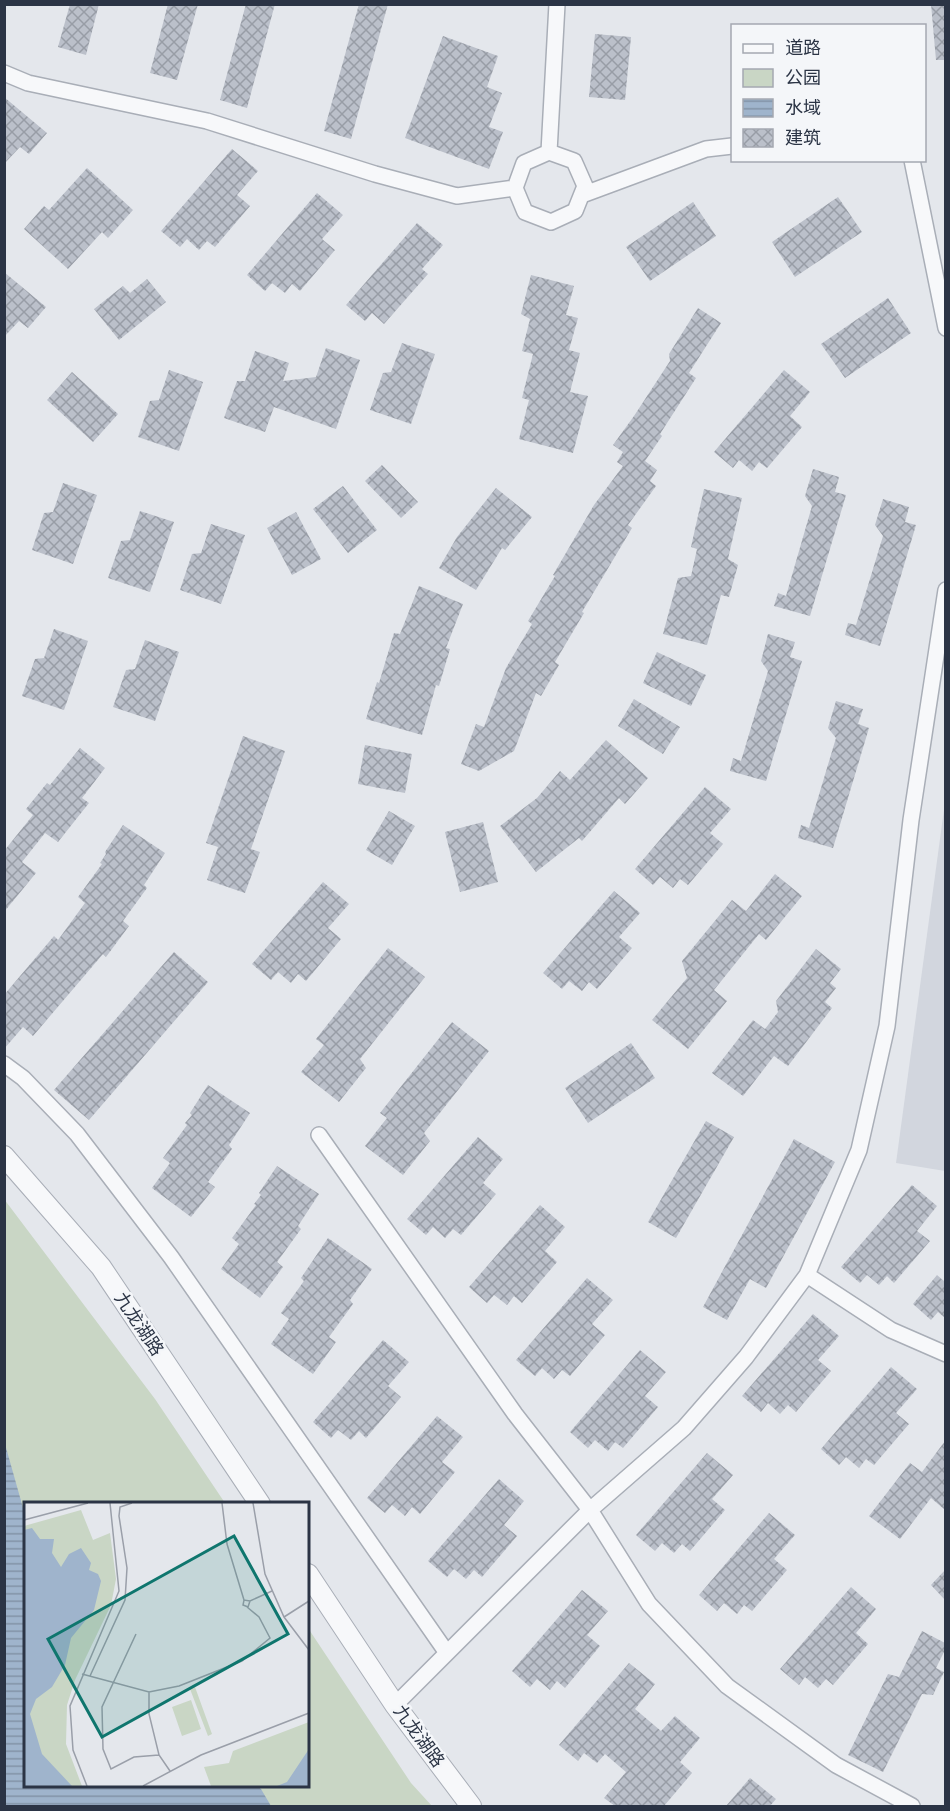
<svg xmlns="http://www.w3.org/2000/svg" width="950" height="1811" font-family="'DejaVu Sans','Noto Sans SC',sans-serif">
  <defs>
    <pattern id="water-rules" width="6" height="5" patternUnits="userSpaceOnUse" patternTransform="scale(1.5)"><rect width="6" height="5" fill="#9fb4cc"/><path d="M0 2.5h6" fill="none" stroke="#8293a7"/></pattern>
    <pattern id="building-cross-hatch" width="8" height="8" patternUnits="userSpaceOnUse" patternTransform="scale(1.5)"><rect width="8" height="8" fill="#bbc0ca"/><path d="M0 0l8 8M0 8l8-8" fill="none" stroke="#989da6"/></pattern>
  </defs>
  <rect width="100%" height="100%" fill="#e4e7ec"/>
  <path fill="#d2d6de" d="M945,802V1171L896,1163Z"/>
  <path fill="#c9d6c5" d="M4,1199L155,1399L225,1503L26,1504V1786H308V1628L411,1783L432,1806H5Z"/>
  <path fill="url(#water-rules)" d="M5,1444L25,1515L26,1786H257L261,1789L271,1806H5Z"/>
  <path fill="url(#building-cross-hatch)" d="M70,4H99L86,55L58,47Z
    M168,4H198L177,80L150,73Z
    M246,4H275L247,108L220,100Z
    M359,4H388L351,139L324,131Z
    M931,4H945V60H936Z
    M595,34L631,37L625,100L589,97Z
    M443,36L498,56L487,87L502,93L489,127L503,132L489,169L405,138Z
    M4,97L47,133L29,154L20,147L4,164Z
    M232,149L258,171L237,195L250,206L215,247L207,241L199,250L187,239L180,247L161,231Z
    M87,168L133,210L108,238L102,232L68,269L24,229L44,206L49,210Z
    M317,193L343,215L322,239L335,250L300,291L292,284L285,293L272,283L265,291L247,275Z
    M838,197L862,232L795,277L772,242Z
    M693,202L716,236L650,281L626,247Z
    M417,223L443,245L422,269L428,274L384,324L372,313L365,321L346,305Z
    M4,272L46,307L28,328L19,321L4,337Z
    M531,275L574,286L566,315L578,318L569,350L580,353L570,392L588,396L573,453L519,439L529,400L522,398L533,354L522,351L530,319L521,314Z
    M147,279L166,302L119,340L94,309L123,286L130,293Z
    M888,298L911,333L845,378L821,344Z
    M698,308L721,323L689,373L696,378L660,434L662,436L645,461L657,470L650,481L656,486L628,525L632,528L582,612L584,613L555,662L559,665L541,696L536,693L514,751L479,771L461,764L476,724L484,727L506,668L532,624L528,621L555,576L553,575L594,505L623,466L617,462L623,452L613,445L634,416L670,361L669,354Z
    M402,343L435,354L411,424L370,410L383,373L391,372Z
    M326,348L360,360L336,429L274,407L265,432L224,418L237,381H245L255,351L289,363L283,381L316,377Z
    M169,370L203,382L179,451L138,437L150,401L159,400Z
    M784,370L810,392L790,416L802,427L767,468L759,462L752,471L739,460L733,468L714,452Z
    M72,372L118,414L93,442L47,400Z
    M382,465L418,502L401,518L365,481Z
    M813,469L839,477L835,492L846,495L810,616L774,606L778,593L786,596L812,506L805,496Z
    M63,483L97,495L73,564L32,550L44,513L53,512Z
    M343,486L377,530L348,553L313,509Z
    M496,488L532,517L505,550L502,548L476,590L439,568L457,537Z
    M704,489L742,498L728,559L738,565L729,597L721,595L707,645L663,634L678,578L691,576L697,549L691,547Z
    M883,499L909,507L905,522L916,525L880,646L845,635L848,623L856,625L883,536L875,525Z
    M140,511L174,522L150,592L108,578L121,541L130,540Z
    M296,512L321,559L292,575L267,528Z
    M211,524L245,535L221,604L180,590L192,554L201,553Z
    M419,586L463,604L446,648L450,649L439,686L436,685L422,735L366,719L377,682L379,683L394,633L400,634Z
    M54,629L88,641L64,710L22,696L35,659L44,658Z
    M768,634L795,642L790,657L802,661L766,781L730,771L733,758L741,761L768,671L761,661Z
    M145,640L179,652L155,721L113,707L126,670L135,669Z
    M657,652L706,675L691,706L643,683Z
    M634,699L680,727L663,754L618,726Z
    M836,701L863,709L858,724L869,728L833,848L798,838L801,825L809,828L836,738L828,728Z
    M243,736L285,751L251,849L260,852L245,893L207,880L218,847L206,843Z
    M606,740L648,778L625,804L619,798L582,841L579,838L536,872L500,826L537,798L560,771L570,780Z
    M365,745L412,754L405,793L358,784Z
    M80,748L105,768L82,798L89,803L58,842L45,833L22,862L36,873L4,912V851L33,815L26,809L47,783L50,785Z
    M705,787L731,809L710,833L723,844L688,885L680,879L673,888L660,877L653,885L635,869Z
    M389,811L415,826L392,865L366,850Z
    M483,822L498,882L460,892L445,832Z
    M123,825L165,853L144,885L147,888L123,921L129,926L106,957L103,954L33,1036L23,1027L4,1049V995L54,936L58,940L85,903L78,897L102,864L100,863L106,854L105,852Z
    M775,874L802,896L766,940L759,934L714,990L727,1001L688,1049L652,1020L687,978L682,961L732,900L746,911Z
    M323,882L349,904L328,928L341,939L306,981L298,974L291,983L278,972L271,980L252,964Z
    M614,891L640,913L619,937L632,948L597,989L589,982L582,991L569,981L562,989L543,973Z
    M388,948L425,977L360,1059L366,1068L339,1102L301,1072L324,1045L316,1039Z
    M816,949L841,969L830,983L836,988L825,1002L832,1008L788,1066L774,1056L743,1096L712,1073L753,1020L765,1029L778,1012L776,1001Z
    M174,952L208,982L89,1120L54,1090Z
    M452,1022L489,1051L424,1133L430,1141L403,1175L365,1146L387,1118L380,1113Z
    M631,1043L655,1078L588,1123L565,1088Z
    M208,1085L250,1113L229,1145L232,1149L208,1182L215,1187L191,1217L152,1188L170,1163L163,1158L187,1125L185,1123L192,1115L190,1113Z
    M706,1121L734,1137L676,1238L648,1222Z
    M478,1137L503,1159L483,1183L496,1194L461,1235L453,1229L445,1238L433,1227L426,1235L407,1219Z
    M794,1139L835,1162L766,1288L750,1279L727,1320L703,1307Z
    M277,1166L319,1194L298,1226L301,1229L277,1262L283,1267L260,1298L221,1269L239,1244L232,1238L256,1205L254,1204L261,1195L259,1193Z
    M912,1185L937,1206L917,1231L930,1241L894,1283L887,1276L879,1285L867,1275L860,1283L841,1267Z
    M540,1205L565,1227L545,1251L557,1262L522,1303L514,1296L507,1305L494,1295L487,1303L469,1287Z
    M328,1238L372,1269L350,1300L353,1304L329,1337L336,1342L313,1374L271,1344L289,1319L281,1313L304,1281L301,1278Z
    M937,1275L945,1282V1318L938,1312L931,1320L913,1304Z
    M587,1278L613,1300L592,1324L605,1335L570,1376L562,1370L554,1379L542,1368L535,1376L516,1360Z
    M813,1314L839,1336L818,1360L831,1371L796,1412L788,1405L780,1414L768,1403L761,1412L742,1396Z
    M383,1340L409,1362L388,1386L401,1397L366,1438L359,1431L351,1440L338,1430L331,1438L313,1422Z
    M640,1350L666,1372L645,1396L658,1407L623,1448L615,1442L608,1451L595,1440L588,1448L570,1432Z
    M891,1367L917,1389L896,1413L909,1424L874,1465L866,1459L859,1468L846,1457L839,1465L821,1449Z
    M437,1416L463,1437L442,1462L455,1472L420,1514L412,1507L405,1516L392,1505L385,1513L367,1498Z
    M945,1441V1510L931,1498L900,1539L869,1516L910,1463L922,1472Z
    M707,1453L733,1475L712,1499L725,1510L690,1551L682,1544L674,1553L662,1543L655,1551L636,1535Z
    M499,1479L524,1501L504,1525L517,1536L482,1577L474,1570L466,1579L454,1569L447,1577L428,1561Z
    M769,1513L795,1535L774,1559L787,1570L752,1611L744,1605L737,1614L724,1603L717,1611L699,1595Z
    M945,1570V1600L931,1585Z
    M851,1587L876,1609L856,1633L868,1644L833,1685L826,1679L818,1688L805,1677L799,1685L780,1669Z
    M582,1590L608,1611L587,1635L600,1646L565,1688L557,1681L550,1690L537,1679L530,1687L512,1671Z
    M922,1631L945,1643V1650L936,1668L944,1672L933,1695L922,1694L883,1772L848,1755L888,1674L899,1677Z
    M629,1663L655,1684L635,1709L661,1731L675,1716L700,1738L680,1762L692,1773L664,1806H615L604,1798L626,1772L605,1754L597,1763L584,1753L578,1761L559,1745Z
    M750,1778L776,1799L770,1806H726Z"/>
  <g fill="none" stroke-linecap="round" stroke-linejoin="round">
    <g stroke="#a9aeb7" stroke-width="18">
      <path id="minor" d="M4,73L28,83L207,121L375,174L457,196L515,188
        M549,152L574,161L585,186L575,211L551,222L525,212L515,188L524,163Z
        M549,152L557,4
        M912,160L946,328
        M582,195L706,149L732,146
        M4,1064L23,1078L77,1134L171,1257L447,1653
        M319,1135L515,1414L590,1510L649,1604L727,1686L836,1765L912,1806
        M807,1275L891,1330L946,1354
        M395,1705L590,1510L684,1428L746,1357L807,1275L859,1150L887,1026L911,820L946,590"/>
    </g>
    <g stroke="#a9aeb7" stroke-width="22">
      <path id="tertiary" d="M4,1156L101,1267L260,1504
        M308,1574L395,1705L471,1806"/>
    </g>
    <use href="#minor" stroke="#f7f8fa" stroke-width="15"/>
    <use href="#tertiary" stroke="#f7f8fa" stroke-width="20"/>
  </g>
  <g text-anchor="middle" stroke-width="5" stroke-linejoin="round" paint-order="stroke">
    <g font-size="18" fill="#2b3445" stroke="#f4f6f9">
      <text transform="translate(139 1324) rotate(56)" y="6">九龙湖路</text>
      <text transform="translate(419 1736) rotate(54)" y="6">九龙湖路</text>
    </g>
  </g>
  <g transform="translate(24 1502)">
    <rect width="285" height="285" fill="#e4e7ec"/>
    <path d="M57,8L69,38L86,31L92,77L87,103L51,178L43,203L42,242L58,284H0V24ZM171,185L188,232L184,234L166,187ZM167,198L177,227L158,234L148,205ZM285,220V284H187L180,265L205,261L209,249Z" fill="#c9d6c5"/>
    <path d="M8,26L16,37H30L28,51L37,65L45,52L57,46L67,61L65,68L74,72L77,79L70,108L47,136L41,163L28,185L12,197L6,212L18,252L48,284H0V28ZM285,247V284H253L263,280Z" fill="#9fb4cc"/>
    <path fill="none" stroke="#9a9fa9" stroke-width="1.5" d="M198,1L203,42L220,98M229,1L241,72L260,115L285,148M0,18L64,1M226,99L224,105L219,103L220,98L226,99L248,89M260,115L285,99M112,132L78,205L79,247L87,267L110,255L135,253M58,172L125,190L155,184L218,159L246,136L235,115L223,105M66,174L101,98L103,66L95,14L96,5L108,1M125,190V212L135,253L146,269M63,284L49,248L46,204L95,89L86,1M119,284L177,253L285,211"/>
    <path fill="#0f766e" fill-opacity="0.15" stroke="#0f766e" stroke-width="3" d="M210,34L264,132L78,235L24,137Z"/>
    <rect width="285" height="285" fill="none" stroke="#2b3445" stroke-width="3"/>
  </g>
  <rect width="950" height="1811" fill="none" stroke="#2b3445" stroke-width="12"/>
  <rect x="731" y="24" width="195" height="138" fill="#f4f6f9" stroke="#a4a8b1" stroke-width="1.5"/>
  <rect x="743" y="44" width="30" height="9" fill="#f7f8fa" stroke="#a4a8b1" stroke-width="1.5"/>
  <text x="785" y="54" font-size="18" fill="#2b3445">道路</text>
  <rect x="743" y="69" width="30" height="18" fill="#c9d6c5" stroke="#a4a8b1" stroke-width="1.5"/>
  <text x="785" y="84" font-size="18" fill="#2b3445">公园</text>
  <rect x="743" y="99" width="30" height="18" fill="url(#water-rules)" stroke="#a4a8b1" stroke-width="1.5"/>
  <text x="785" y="114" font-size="18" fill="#2b3445">水域</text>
  <rect x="743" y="129" width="30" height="18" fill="url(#building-cross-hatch)" stroke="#a4a8b1" stroke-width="1.5"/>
  <text x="785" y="144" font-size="18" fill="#2b3445">建筑</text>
</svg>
